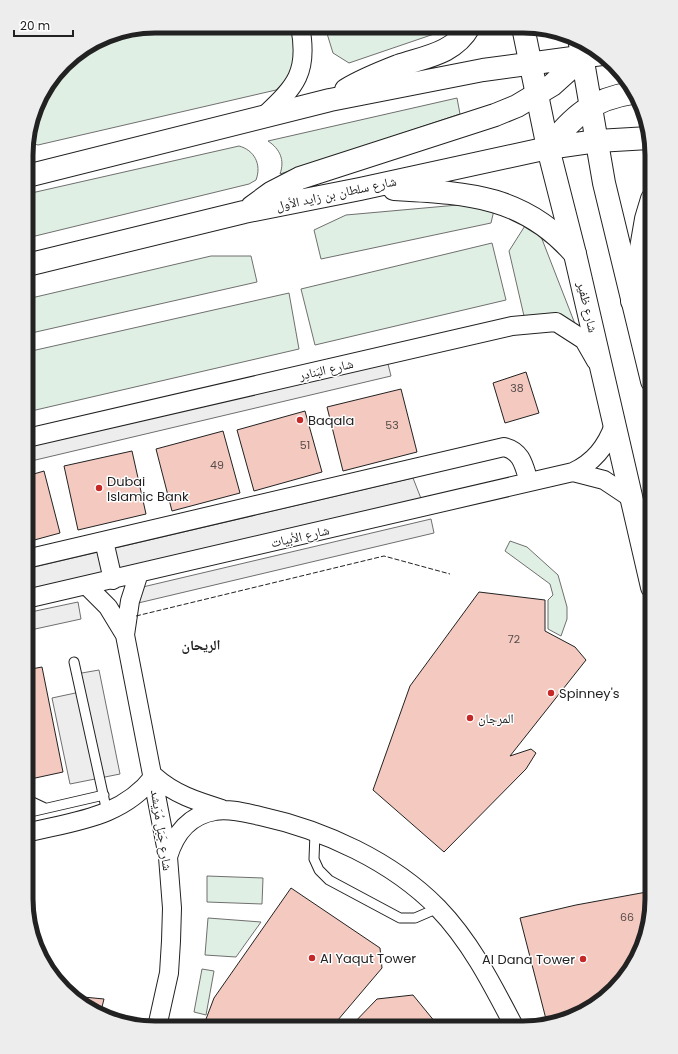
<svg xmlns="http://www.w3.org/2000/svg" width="678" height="1054" font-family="Poppins,'Noto Naskh Arabic',sans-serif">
  <rect width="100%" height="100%" fill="#fff"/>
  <path fill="#e0efe3" stroke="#6f6f6f" d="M155,26H293L301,64L276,90L38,145L27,142L39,98L70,58L106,36Z
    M325,27H445L437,33L349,63L333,53Z
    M457,98L460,114L280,174C285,160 280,149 268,141Z
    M239,146C254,150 262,164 256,180L249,184L27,238V194Z
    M469,204L494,210L491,223L321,259L314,230L346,215Z
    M528,221L540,234L577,329L541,315L524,316L509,251Z
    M492,243L506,300L315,345L301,289Z
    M211,256H251L257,282L27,334V299Z
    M289,293L299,349L27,412V352Z
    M510,541L527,547L558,575L567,607V619L561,636L548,629V600L553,595L550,584L505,551Z
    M207,876L263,878L262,904L207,902Z
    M208,918L261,922L236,957L205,955Z
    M202,969L214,971L206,1015L194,1012Z"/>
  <path fill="#ededed" stroke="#6f6f6f" d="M385,352L391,376L27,462V437Z
    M413,478L422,501L26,591V569Z
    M431,519L434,533L134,604L130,590Z
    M78,602L81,619L26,631V613Z
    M99,670L120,774L70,784L52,698L80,692L76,674Z"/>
  <path fill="#f3c9c0" stroke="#222" d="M526,372L539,413L505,423L493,383Z
    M401,389L417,452L343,471L327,407Z
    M305,411L322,472L254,491L237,430Z
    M223,431L240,493L172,511L156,449Z
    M132,451L146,514L78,530L64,466Z
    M44,471L60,533L27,542V476Z
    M479,592L545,600V631L575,647L586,660L510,756L531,749L536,753L526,769L444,852L373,790L410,686Z
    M42,667L63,772L26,780V670Z
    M291,888L380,948L382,968L332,1027H203L214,998Z
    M652,891V907L645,940L625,977L572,1018L547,1023L520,918L576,905Z
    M413,995L440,1028H349L377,999Z
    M73,996L104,999L101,1011L77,1001Z"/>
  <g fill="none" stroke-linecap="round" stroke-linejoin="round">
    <g stroke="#222" stroke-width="11">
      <path id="service" d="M74,662L107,812
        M26,799L45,808
        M26,813L104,795
        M315,833L314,859L319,870L329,880L400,918H415L438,908"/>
    </g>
    <g stroke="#222" stroke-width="20">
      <path id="minor" d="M264,116C296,86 309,72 300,26
        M27,438L512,326L556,322L584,340L596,361
        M573,472L604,480L631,498
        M104,541L113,580
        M26,559L504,447C522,451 524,466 529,482
        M87,586L108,607L125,635L168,857L172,908L171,941L169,973L157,1027
        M26,599L573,472C594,462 606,447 614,425
        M125,635L130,601L139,573
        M26,833C74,821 122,818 154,776C174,794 196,801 222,809
        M168,857C175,833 190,815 215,811C229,808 246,813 260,816C324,830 392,861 438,908C471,942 493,986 515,1028"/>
    </g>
    <g stroke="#222" stroke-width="24">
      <path id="secondary" d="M523,27L548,148L575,254L652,587
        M580,44L604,183L652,381"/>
    </g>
    <g stroke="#222" stroke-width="24">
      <path id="primary" d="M346,90C362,80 380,73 398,66C424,57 454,54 469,27
        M548,148C572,117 592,99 632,93
        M27,176L330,100L483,70L602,54
        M394,189C467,193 524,195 575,254
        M252,207L271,193L300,178L495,115L517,106L552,85L583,57
        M27,265L244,212L360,189L548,148L597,141L649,138
        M632,301L646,219L652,199"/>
    </g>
    <use href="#service" stroke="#fff" stroke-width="9"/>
    <use href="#minor" stroke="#fff" stroke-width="18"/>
    <use href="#secondary" stroke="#fff" stroke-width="22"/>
    <use href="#primary" stroke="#fff" stroke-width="22"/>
    <path stroke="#222" stroke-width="1" stroke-dasharray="5 2" stroke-linecap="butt" d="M136,616L384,556L450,574"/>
  </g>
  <g fill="#c62828" stroke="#fff" stroke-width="1.5">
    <circle cx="300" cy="420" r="4"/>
    <circle cx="99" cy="488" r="4"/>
    <circle cx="551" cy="693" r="4"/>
    <circle cx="470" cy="718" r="4"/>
    <circle cx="312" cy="958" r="4"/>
    <circle cx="583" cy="959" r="4"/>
  </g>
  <g text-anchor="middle" stroke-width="3" stroke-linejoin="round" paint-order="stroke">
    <g font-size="11" fill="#564c4a">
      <text x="517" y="392">38</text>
      <text x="392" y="429">53</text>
      <text x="305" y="449">51</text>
      <text x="217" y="469">49</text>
      <text x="514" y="643">72</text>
      <text x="627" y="921">66</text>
    </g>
    <g font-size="13" fill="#222" stroke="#fff">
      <text transform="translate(336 193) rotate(-12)" y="5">شارع سلطان بن زايد الأول</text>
      <text transform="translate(588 307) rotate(77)" y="5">شارع ظفير</text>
      <text transform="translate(326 369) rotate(-13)" y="5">شارع البَنادِر</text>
      <text transform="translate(300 536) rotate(-13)" y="5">شارع الأبيات</text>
      <text transform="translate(162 830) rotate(81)" y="5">شارع جَبَل مُرَيشد</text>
    </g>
    <g font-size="13" fill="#222" stroke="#fff" text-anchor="start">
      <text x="308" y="425">Baqala</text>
      <text x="107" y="486">Dubai<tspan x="107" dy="15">Islamic Bank</tspan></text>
      <text x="559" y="698">Spinney's</text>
      <text x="478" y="723">المرجان</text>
      <text x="320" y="963">Al Yaqut Tower</text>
      <text x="575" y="964" text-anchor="end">Al Dana Tower</text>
    </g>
    <g font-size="14" font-weight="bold" fill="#222" stroke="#fff">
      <text x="201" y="650">الريحان</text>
    </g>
  </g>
  <path d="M0 0H678V1054H0ZM155 33H523A122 122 0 0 1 645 155V899A122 122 0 0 1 523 1021H155A122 122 0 0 1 33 899V155A122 122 0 0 1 155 33Z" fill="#ededed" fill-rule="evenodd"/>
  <path fill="none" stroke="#222" stroke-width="5" d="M155 33H523A122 122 0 0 1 645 155V899A122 122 0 0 1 523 1021H155A122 122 0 0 1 33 899V155A122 122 0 0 1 155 33Z"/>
  <path d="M14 30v6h59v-6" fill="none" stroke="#222222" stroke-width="2"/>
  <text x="20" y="30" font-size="12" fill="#222222" stroke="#ffffff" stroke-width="3" paint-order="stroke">20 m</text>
</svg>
